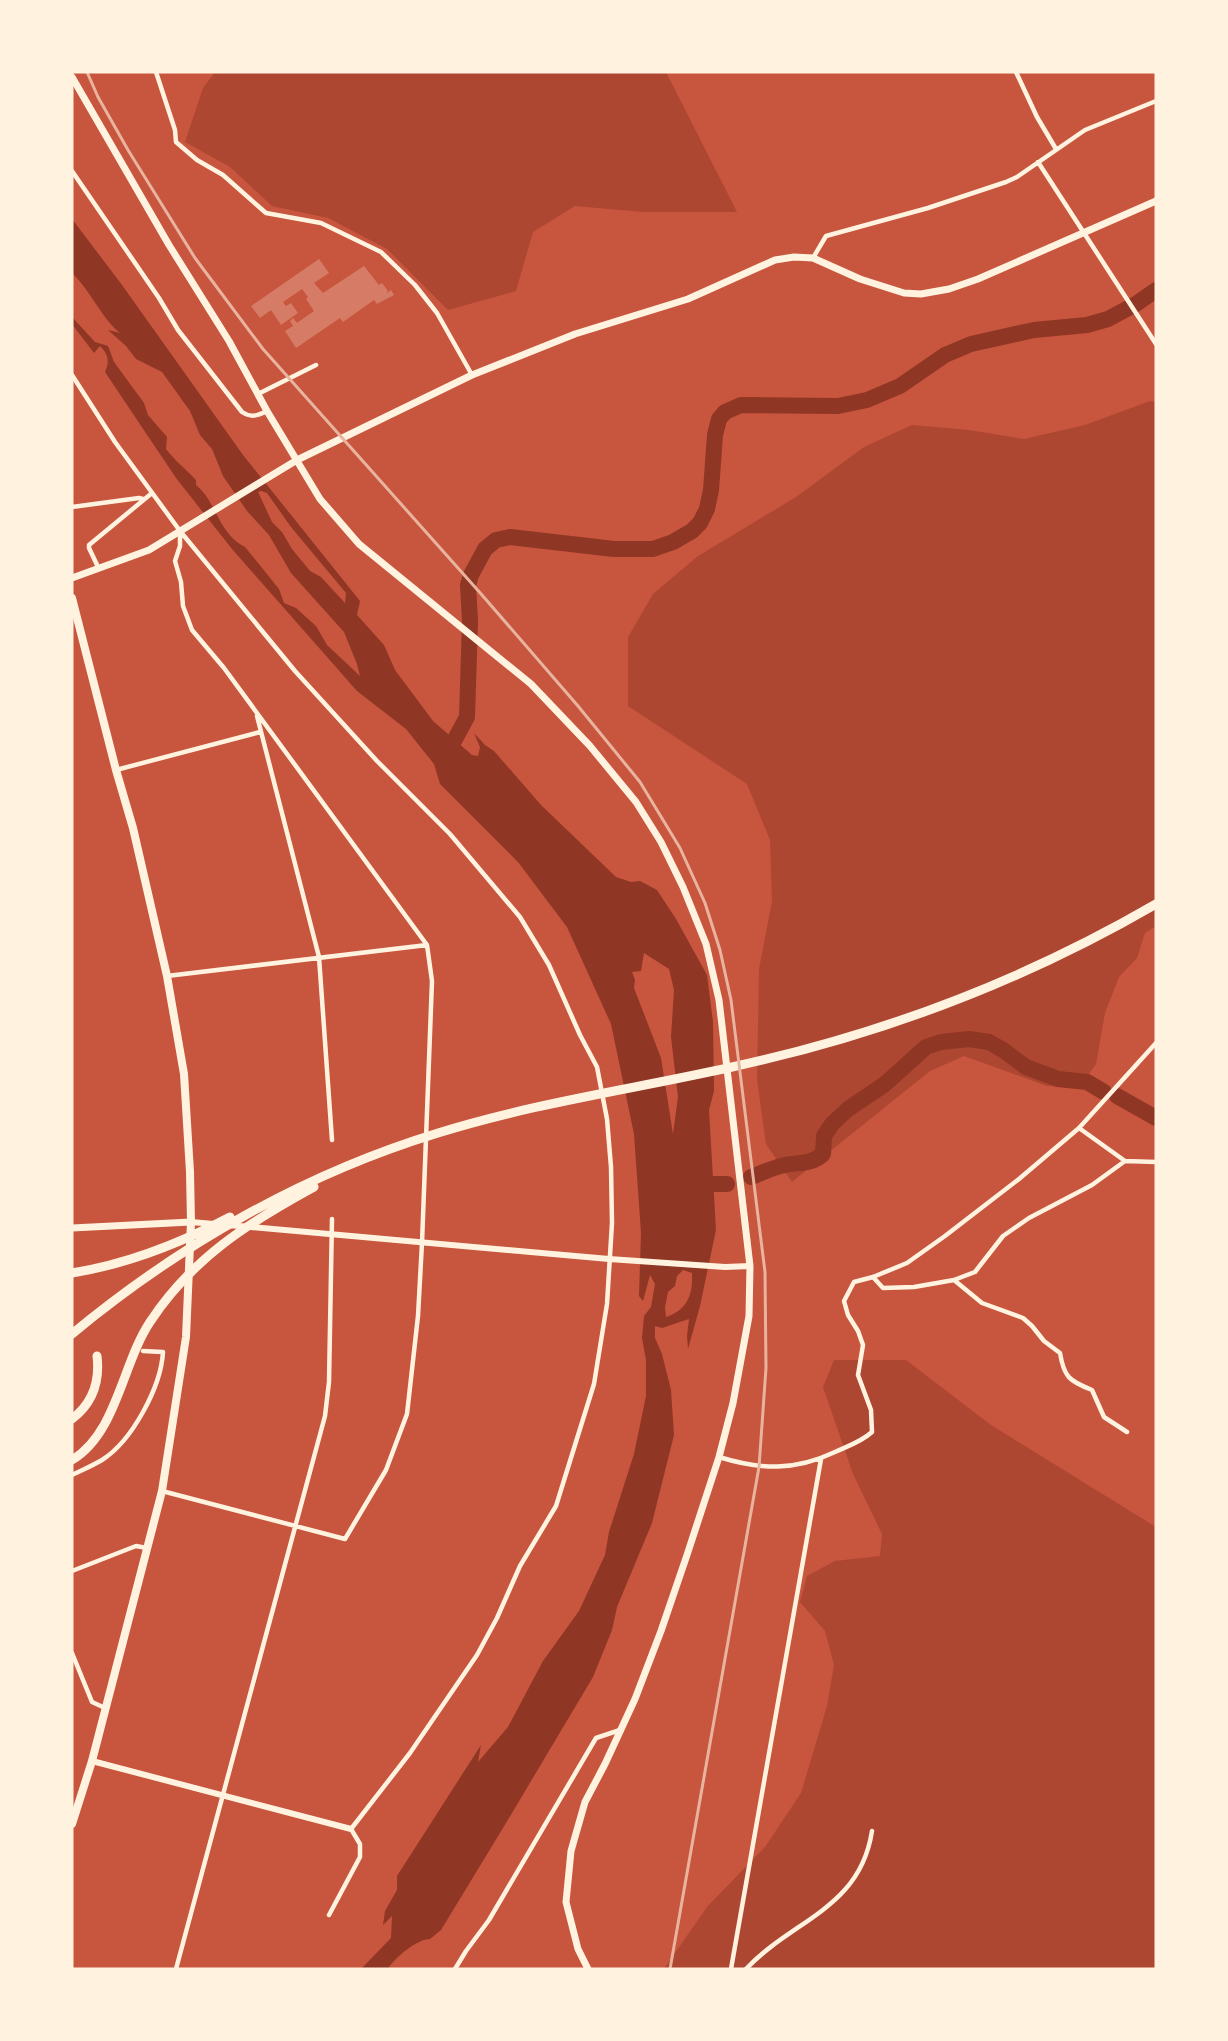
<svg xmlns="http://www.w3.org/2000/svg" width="1228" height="2041" font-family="'Zilla Slab',serif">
  <rect width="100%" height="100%" fill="#c8553d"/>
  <path fill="#ae4732" d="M215,72H666L737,212H642L575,206L533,232L516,291L448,310L387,249L328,218L272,206L230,167L185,142L203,88Z
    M1150,401L1156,402V926L1145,933L1137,958L1119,977L1105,1013L1096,1064L1079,1087L1047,1086L964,1056L930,1071L792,1182L766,1144L757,1080L759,969L772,901L770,840L747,784L628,706V637L653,594L698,556L796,497L864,447L912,425L969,430L1024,439L1085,425Z
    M834,1360H906L991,1425L1156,1527V1969H664L707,1907L765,1847L801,1793L827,1706L834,1665L825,1631L800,1602L807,1576L835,1561L880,1556L882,1534L853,1474L823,1387Z"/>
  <path fill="#8f3625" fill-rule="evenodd" d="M72,219L122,285L243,455L360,601L357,615L384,645L395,670L433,721L472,755L478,756L480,747L474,733L485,745L494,751L541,805L616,877L631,882L640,881L657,890L676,919L707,975L713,1022L714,1091L709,1110L716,1230L700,1306L688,1349L687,1336L689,1319L662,1328L655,1326V1338L662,1354L671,1390L674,1435L652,1523L617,1607L612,1630L593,1677L506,1823L441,1930L430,1939C417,1939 394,1958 388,1969H361L391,1938L392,1916L383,1925L385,1911L397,1890V1876L481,1745L478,1762L508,1727L543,1661L579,1611L605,1555L609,1532L634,1454L646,1396V1360L642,1338L644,1316L651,1307L655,1284L650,1275L643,1301L639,1296L641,1233L634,1134L611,1024L567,927L518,862L440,784L434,764L406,729L357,691L232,549L176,478L105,372C110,361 108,354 100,346L94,353L72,324V317L95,342L108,346L114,362L144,403L148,415L167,437L166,449C175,461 186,469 196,480V485C217,502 217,532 245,547L279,589L284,603L296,608L316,626L327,645L360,676L357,664L344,632L291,573L269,535L247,511L223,476L212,449L200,435L190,411L162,372L136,359L126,346L108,330L120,333C100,316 91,291 72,273ZM261,491L267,493L291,527L346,593L345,603L321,577L310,571L292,549L282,532L272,522L258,492ZM644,953L669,969L674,990L671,1037L678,1097L673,1134L661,1058L634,988L635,980L632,972L641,971ZM683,1270L692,1273C693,1294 688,1310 666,1317L665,1307L668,1292L675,1286L677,1276Z"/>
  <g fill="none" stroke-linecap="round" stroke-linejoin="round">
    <path stroke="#8f3625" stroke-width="16" d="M448,752L467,717L470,621L468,585L471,575L485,549L496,540L510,537L614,549H653L673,542L692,531L700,523L707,509L711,490L715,435L719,419L725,412L741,405L838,406L867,400L900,386L945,355L971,344L1034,330L1087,325L1108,319L1136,304L1156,290
      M1117,1096L1156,1118
      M751,1177C762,1173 774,1167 785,1165C799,1162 811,1165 823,1154L824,1136L832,1124L848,1109L885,1084L926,1047L941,1042L969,1039L989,1042L1003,1050L1026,1067L1058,1079L1087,1082L1104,1092
      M693,1184H727"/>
  </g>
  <path fill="#d67c66" d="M319,259L329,273L314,283L323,293L364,266L379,285L382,283L388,291L386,294L391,290L394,295L377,304L374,300L343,322L340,318L296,348L285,331L293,326L290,321L293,318L297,323L314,311L306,299L308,297L302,289L283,302L286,306L291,303L298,313L281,325L271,310L260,318L251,306Z"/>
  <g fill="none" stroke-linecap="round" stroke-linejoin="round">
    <path stroke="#fff3e0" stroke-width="4.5" d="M156,72L175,130L176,142L197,160L223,175L266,213L321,223L381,252L415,285L437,313L472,375
      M1016,72L1037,117L1056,149
      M1038,162L1156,344
      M72,171L159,298L178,330L242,412C251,418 257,416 267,411
      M813,258L826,236L928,208L1006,182L1017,177L1085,130L1156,101
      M72,375L115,442L180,531L295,671L377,761L450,834L520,917L549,965L580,1035L597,1067L607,1119L611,1167L612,1223L607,1304L594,1384L556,1506L520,1566L497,1618L477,1655L410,1753L351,1829L360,1844V1857L329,1915
      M258,394L316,365
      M72,507L139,498L143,499
      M99,569L89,548V545L152,493
      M257,716L319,957L332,1140
      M116,770L260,732
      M167,976L427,945
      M1079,1128L1125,1161
      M873,1277L883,1288L914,1287L954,1280L975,1272L1003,1236L1029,1218L1092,1185L1125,1161L1156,1162
      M954,1280L982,1303L1023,1318L1032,1326L1044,1341L1060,1353C1064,1377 1069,1381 1092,1390L1104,1417L1127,1432
      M719,1457C761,1470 795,1471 835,1452C848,1446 861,1442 872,1432L871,1410L858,1375L863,1345L858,1331L848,1315L844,1301L854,1282L873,1277L907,1263L945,1236L1019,1179L1079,1128L1156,1043
      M72,1475C82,1470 92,1466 102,1460C132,1441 161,1387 163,1352L143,1351
      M162,1491L345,1539L386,1470L407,1414L418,1316L422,1243L432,981L427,945L224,668L192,630L183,606L181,582L175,561L180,546V531
      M72,1571L136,1546L147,1548
      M72,1653L92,1702L105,1708
      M176,1969L325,1416L329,1382L332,1219
      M455,1969L466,1951L489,1920L596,1738L620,1730
      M731,1969L821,1459
      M746,1969C793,1919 860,1909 872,1831"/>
    <path stroke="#fff3e0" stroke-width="6" d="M191,1222L214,1224
      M228,1225L609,1259L725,1267L750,1266
      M92,1761L351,1829"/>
    <path stroke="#fff3e0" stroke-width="7" d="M72,77L169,245L229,341L267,411L320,499L359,544L531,684L590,746L636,802L661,842L683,887L706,944L719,1000L750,1266L749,1316L733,1403L719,1457L687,1555L661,1631L635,1699L605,1764L585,1802L571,1851L566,1902L578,1949L588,1969
      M72,578L149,550L297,460L472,375L575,334L688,299L775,260L794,257L813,258L860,279L904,293L921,294L949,289L978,279L1156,201
      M72,1228L191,1222"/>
    <path stroke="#fff3e0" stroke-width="8" d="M72,598L116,770L133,828L167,976L184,1074L190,1172L191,1222L186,1337L162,1491L92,1761L72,1824"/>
    <path stroke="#fff3e0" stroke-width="9" d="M72,1273C128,1264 179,1244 230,1217
      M72,1334C179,1245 304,1174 438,1133C534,1103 634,1089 732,1067C880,1035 1025,980 1156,904
      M72,1419C93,1403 100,1381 97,1356
      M72,1460C117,1433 122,1364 150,1322C192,1258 248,1223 314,1187"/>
    <path stroke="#e9b49f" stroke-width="3" d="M87,72L98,97L128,150L195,258L263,349L482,595L578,706L640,782L680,848L705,903L720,950L731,1000L765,1272L766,1368L759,1467L670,1969"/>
  </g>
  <rect width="1228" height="2041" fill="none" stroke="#fff3e0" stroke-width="147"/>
</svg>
